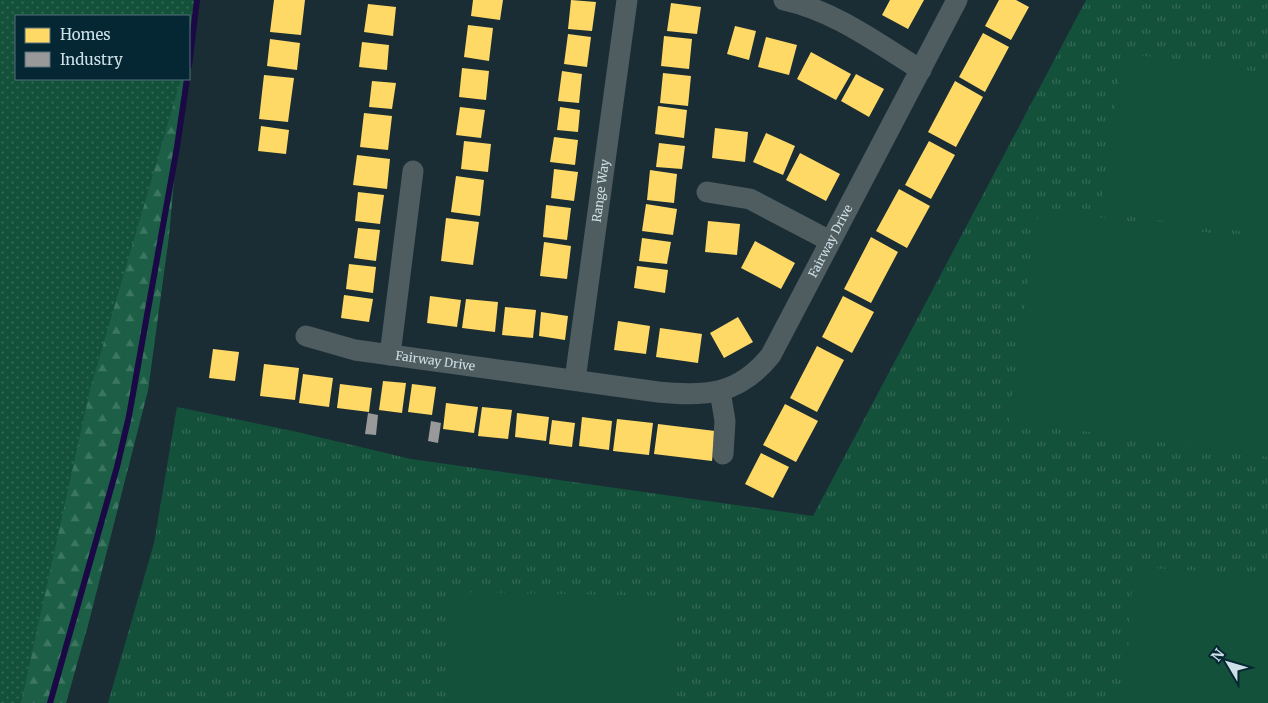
<svg xmlns="http://www.w3.org/2000/svg" width="1268" height="703" font-family="Merriweather,serif">
  <defs>
    <pattern id="grass-dots" width="8" height="8" patternUnits="userSpaceOnUse" patternTransform="scale(1.25)"><rect width="8" height="8" fill="#14513b"/><path d="M2 2h.1M6 6h.1" fill="none" stroke="#356a57" stroke-width="1.8" stroke-linecap="round"/></pattern>
    <pattern id="forest-firs" width="22" height="20" patternUnits="userSpaceOnUse" patternTransform="scale(1.25)"><rect width="22" height="20" fill="#1c5f46"/><path d="M5 1l3.5 6h-7zM16 11l3.5 6h-7z" fill="#3c7661"/></pattern>
    <pattern id="park-tufts" width="24" height="20" patternUnits="userSpaceOnUse" patternTransform="scale(1.25)"><rect width="24" height="20" fill="#14513b"/><path d="M3 7l-1-3M5 7V3M7 7l1-3M15 17l-1-3M17 17v-4M19 17l1-3" fill="none" stroke="#356a57"/></pattern>
  </defs>
  <rect width="100%" height="100%" fill="#1a2d34"/>
  <path fill="url(#grass-dots)" d="M0,0H198L189,66V16H16V79H187L177,147L169,235L148,390L89,621L66,703H0Z"/>
  <path fill="url(#forest-firs)" d="M181,79H187L177,147L169,235L148,390L89,621L66,703H21L90,390Z"/>
  <path fill="url(#park-tufts)" d="M1086,0H1268V703H108L154,543L177,407L293,431L411,459L813,516Z"/>
  <path fill="#14513b" d="M1123,53L1268,73V235L1100,212Z
    M1039,209L1268,241V457L1009,421Z
    M1133,567L1268,575V703H1125Z
    M449,592L672,596L670,703H447Z"/>
  <path fill="#ffd966" d="M274,0H305L301,35L270,32Z
    M473,0H503L500,20L471,16Z
    M571,0L596,2L592,31L568,29Z
    M890,0H924L908,29L882,15Z
    M999,0H1016L1029,7L1011,40L985,26Z
    M671,3L701,7L697,34L667,31Z
    M368,4L396,7L393,36L364,32Z
    M468,25L493,28L489,61L464,57Z
    M735,26L756,31L749,60L727,54Z
    M983,33L1009,47L985,92L959,77Z
    M568,34L591,37L587,67L564,64Z
    M664,36L692,39L689,69L661,66Z
    M766,37L797,45L789,75L758,67Z
    M270,39L300,43L297,70L267,66Z
    M362,42L389,45L387,70L359,67Z
    M811,52L851,74L836,100L797,79Z
    M462,68L489,71L486,100L459,97Z
    M562,71L582,74L579,103L558,101Z
    M663,73L691,76L688,106L660,103Z
    M856,74L884,89L869,117L841,101Z
    M264,75L294,78L288,122L259,119Z
    M372,81L396,83L392,109L369,107Z
    M955,81L983,97L956,147L928,132Z
    M658,106L687,110L684,138L655,134Z
    M460,107L485,110L481,138L456,135Z
    M560,107L580,110L578,132L557,130Z
    M364,113L392,116L388,150L360,147Z
    M261,126L289,130L286,154L258,151Z
    M715,128L748,132L745,162L712,158Z
    M766,133L795,146L783,175L753,162Z
    M554,137L578,140L575,165L550,162Z
    M464,141L491,144L488,172L461,169Z
    M929,141L955,155L931,199L905,185Z
    M659,143L685,146L682,169L656,167Z
    M800,153L840,174L826,201L786,180Z
    M357,155L390,159L387,189L353,185Z
    M554,169L578,172L574,201L551,198Z
    M650,170L677,174L674,203L647,200Z
    M456,176L484,180L480,216L451,212Z
    M899,189L930,206L907,248L876,231Z
    M358,192L384,195L380,224L355,221Z
    M646,204L677,209L673,235L642,231Z
    M546,205L571,208L567,240L543,237Z
    M446,218L479,222L473,265L441,261Z
    M708,221L740,224L737,255L705,252Z
    M358,228L380,230L376,261L354,258Z
    M871,237L898,252L871,303L844,289Z
    M642,238L671,242L667,264L639,261Z
    M755,241L795,263L781,289L741,268Z
    M544,242L571,246L567,279L540,276Z
    M349,264L376,267L373,293L346,289Z
    M637,266L668,270L665,293L634,288Z
    M344,295L373,299L369,322L341,318Z
    M430,296L461,300L457,327L427,323Z
    M843,296L874,312L852,353L822,337Z
    M466,299L498,302L495,332L462,328Z
    M505,307L536,310L533,338L502,335Z
    M541,312L568,316L565,340L539,336Z
    M738,317L753,342L724,358L710,333Z
    M618,321L650,326L646,354L614,350Z
    M660,328L702,334L698,363L656,357Z
    M817,346L844,360L817,412L790,398Z
    M213,349L239,352L235,381L209,378Z
    M264,364L299,368L295,400L260,396Z
    M303,374L333,378L329,407L299,403Z
    M383,381L406,383L402,413L379,410Z
    M340,384L372,388L369,412L337,408Z
    M412,384L436,387L432,415L408,412Z
    M446,403L478,407L474,433L443,429Z
    M785,404L818,421L796,462L763,445Z
    M482,407L512,410L508,439L478,436Z
    M517,413L549,417L546,441L515,437Z
    M582,417L612,421L609,450L579,446Z
    M617,419L653,423L649,455L613,451Z
    M552,420L575,423L572,447L549,444Z
    M658,424L715,431L712,461L654,454Z
    M761,453L789,467L773,498L745,484Z"/>
  <path fill="#999" d="M368,413L378,415L376,435L365,434Z
    M431,421L441,423L438,443L428,441Z"/>
  <g fill="none" stroke-linecap="round" stroke-linejoin="round">
    <path stroke="#1a0944" stroke-width="6" d="M189,66L197,0
      M50,703L117,467L129,416L177,147L187,79"/>
    <g stroke="#4f5c60" stroke-width="21">
      <path d="M784,0C835,11 877,43 921,70"/>
      <path d="M707,192L750,199L830,241"/>
      <path id="s1" d="M306,336L355,350L658,392C706,397 739,395 771,355L957,0"/>
      <path d="M390,355L413,171"/>
      <path id="s2" d="M575,380L627,0"/>
      <path d="M720,391L725,421L723,454"/>
    </g>
  </g>
  <g text-anchor="middle" stroke-width="5" stroke-linejoin="round" paint-order="stroke">
    <g font-size="12" fill="#cee0e7" stroke="#052733">
      <text dy="4" stroke="none"><textPath href="#s2" startOffset="191">Range Way</textPath></text>
      <text dy="4" stroke="none"><textPath href="#s1" startOffset="611">Fairway Drive</textPath></text>
      <text dy="4" stroke="none"><textPath href="#s1" startOffset="132">Fairway Drive</textPath></text>
    </g>
  </g>
  <rect x="15" y="15" width="175" height="65" fill="#052733" stroke="#55717b"/>
  <rect x="25" y="28" width="25" height="15" fill="#ffd966" stroke="#55717b"/>
  <text x="60" y="40" font-size="15" fill="#cee0e7">Homes</text>
  <rect x="25" y="52" width="25" height="15" fill="#999999" stroke="#55717b"/>
  <text x="60" y="65" font-size="15" fill="#cee0e7">Industry</text>
  <g transform="translate(1228 663) rotate(308)" stroke="#052733" stroke-width="4" paint-order="stroke">
  <path d="M0-4L9 19L0 12L-9 19Z" fill="#cee0e7"/>
  <text y="-8" font-size="14" font-weight="bold" text-anchor="middle" fill="#cee0e7">N</text>
  </g>
</svg>
